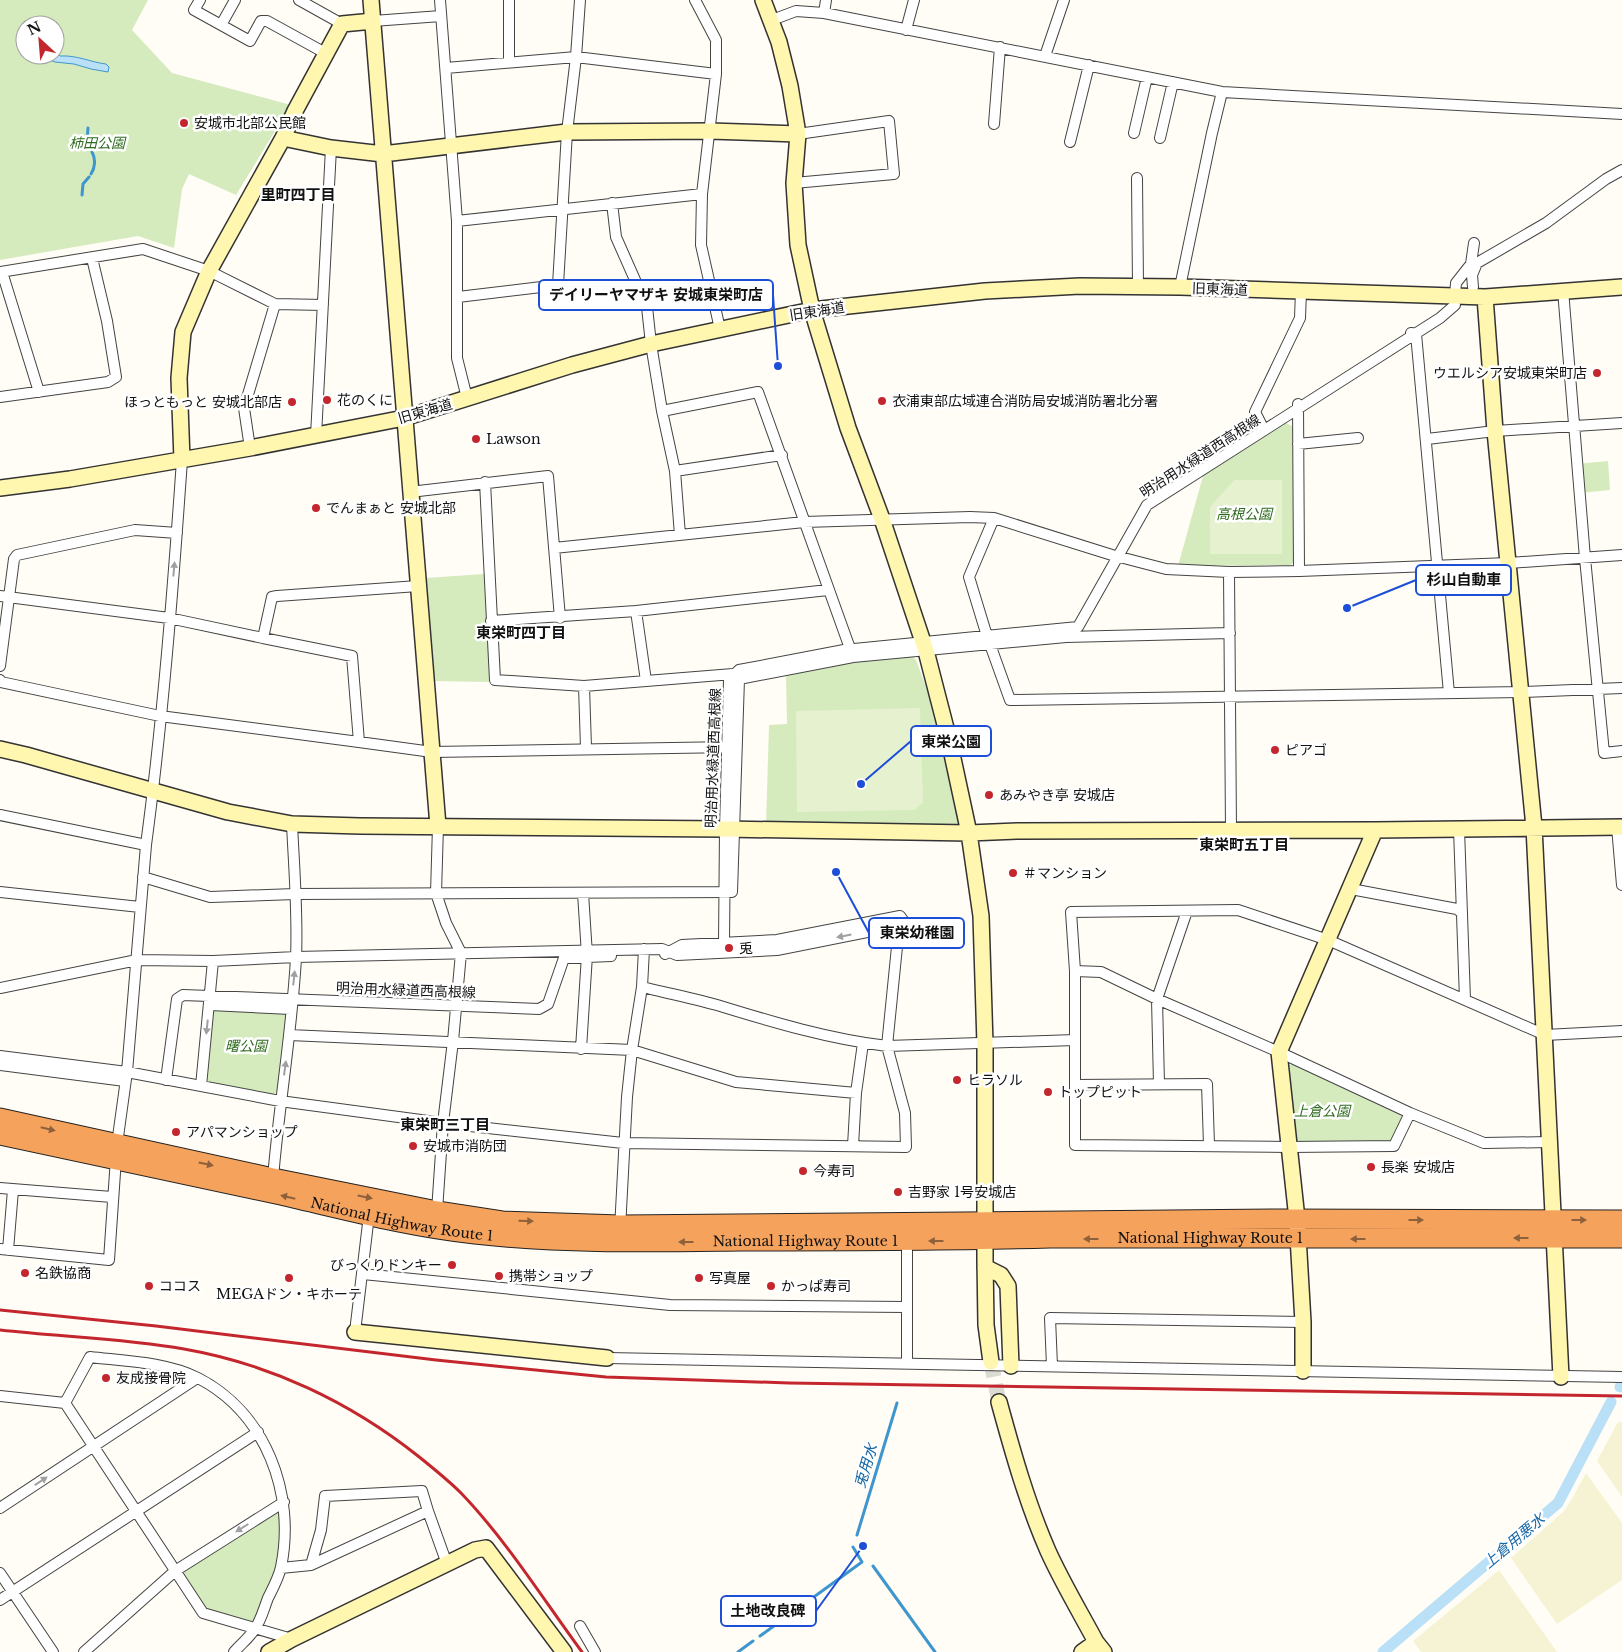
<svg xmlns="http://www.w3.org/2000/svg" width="1622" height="1652" font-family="'Libre Baskerville','Noto Sans JP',serif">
  <rect width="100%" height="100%" fill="#fffdf5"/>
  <path fill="#f6f3d4" d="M1618,1422H1622V1497L1597,1461Z
    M1586,1473L1622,1523V1580L1557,1624L1511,1558L1564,1511L1573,1497Z
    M1499,1570L1557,1652H1421L1413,1641Z"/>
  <path fill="#d5ebbd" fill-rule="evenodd" d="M0,0H148L132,30L172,73L291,105L236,195L189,174L182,189L174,248L138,236L0,260ZM25,25H55V55H25Z
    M1286,423L1294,427L1295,560L1291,565L1178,566L1203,476Z
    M1608,461L1610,490L1580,493L1577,464Z
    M484,574L492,682L433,681L426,578Z
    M913,657L916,660L946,742L965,829L766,825L769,725L787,724L786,674L852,661Z
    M217,1007L282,1010L286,1015L277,1091L274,1094L209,1082L206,1078L214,1011Z
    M1293,1063L1401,1112L1403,1117L1393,1139L1389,1142H1299L1293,1138L1286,1068Z
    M275,1510L280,1513L279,1556L274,1572L255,1619L250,1622L205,1608L182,1574L184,1568Z"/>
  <path fill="#e6f2cf" d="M1234,480H1282V554H1210V507Z
    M920,708L923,803L914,810L797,812L796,711Z"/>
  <path fill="#b9e0f7" stroke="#3f96cf" d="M55,51L60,56C77,55 90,62 106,64L109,67L108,72L91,69L74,64L55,62L36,55H55Z"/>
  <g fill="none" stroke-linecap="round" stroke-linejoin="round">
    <path stroke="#3f96cf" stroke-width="3" d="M88,128L87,141L89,145
      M91,174C95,168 96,159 92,152
      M82,195L83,184L89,177
      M857,1535L897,1403
      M873,1566L935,1652
      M760,1636L862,1562L853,1547
      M738,1652L753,1641"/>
    <path stroke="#b9e0f7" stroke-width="11" d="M1620,1387L1622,1382
      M1383,1652L1558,1503L1611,1402"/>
    <path stroke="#dbdad3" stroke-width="15" stroke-dasharray="15 8" stroke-linecap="butt" d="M991,1362L999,1402"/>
    <g stroke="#444" stroke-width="12">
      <path id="street" d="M200,0L194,10L250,41L261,21H267L327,54
        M299,0L342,24
        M440,0L457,221V358L467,398
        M695,0L716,40V74L702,194L701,245L720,329
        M824,13L826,0
        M772,20L796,11L824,13L1222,92L1622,114
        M373,21L441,16
        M221,25L235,0
        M906,30L914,0
        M1045,56L1064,0
        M509,62V0
        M446,68L576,57L716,74
        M994,124L1000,47
        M1134,133L1147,77
        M1160,138L1173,82
        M1070,142L1089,65
        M1137,178L1138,287
        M794,183L894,174L889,121L798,134
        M612,203L616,237L647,307L651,344L662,411L675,471L680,535
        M457,221L702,194
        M0,272L143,249L209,271L275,304L323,305
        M2,272L39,392
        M1180,287L1212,133L1222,92
        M1473,287L1472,275L1477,263L1546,223L1606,179L1622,170
        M1563,290L1585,558L1604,753L1622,751
        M1455,295L1456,283L1471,264L1474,243
        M458,297L558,285L567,132L576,57L580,0
        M1411,333L1416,334L1449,693
        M0,397L108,382L116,377L107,321L92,258
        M1298,404L1299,571
        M662,411L758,392L852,654
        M1262,426L1255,412L1300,318L1301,291
        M316,436L331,148
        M1427,439L1495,431L1622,423
        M1298,444L1358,438
        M250,448L244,408L275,304
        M675,471L782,455
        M410,492L548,476L560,618
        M994,518L969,577L987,636L1010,700L1521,692L1622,688
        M554,548L804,522L970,517L994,518L1112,555L1166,569L1229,572L1299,571L1509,563L1622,555
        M1229,572L1231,830
        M0,596L169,618L263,638
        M636,611L646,681
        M491,621L636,611L828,590
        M0,666L14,559L17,555L135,530L177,533
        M739,679L853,657L1066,637L1230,633
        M0,680L1,682L160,716L359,742L352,656L263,638L272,597L277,596L418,586
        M584,686L586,748
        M359,742L432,752L732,747
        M0,815L146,845C163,718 173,589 182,460
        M1617,827L1622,885
        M1459,829L1465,1000
        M143,877L210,897L295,894L732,892L739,679L733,674L584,686L495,680L485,482
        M1351,889L1457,909L1462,913
        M0,892L140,907
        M724,943L725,829L729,680L739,670L844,650L1078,627L1147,505L1440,318L1455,305
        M665,954L682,945L777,940L900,916L905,923
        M1075,971L1101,972L1157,999L1279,1052L1410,1113L1484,1143L1550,1142
        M642,987C667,993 692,998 717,1005C772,1022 829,1039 887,1046L1075,1040
        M0,988L137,960L213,961L296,957L662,949L677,955L777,950L892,927L898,937L887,1046L905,1113L906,1147L623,1143L443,1123L280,1101L127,1072L0,1056
        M210,1005L291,1009
        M289,1035L632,1050L736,1082L856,1093
        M581,1049L587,955L583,893
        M0,1065L125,1081
        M166,1080L177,999L183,995L539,1009L548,1004L564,958L611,956
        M1159,1084L1157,999L1187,911
        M1075,1085L1207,1084L1209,1145
        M201,1086L213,961
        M1410,1113L1394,1146L1288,1147L1075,1145V971L1071,912L1238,910L1328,940L1545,1035L1622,1031
        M117,1144L127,1072L146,845
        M853,1146L856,1093L863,1043
        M273,1178C279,1105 292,1031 296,958C298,913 294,868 292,824
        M0,1188L112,1197
        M437,1211L443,1123L453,1041L461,953L446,923L436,893L438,826
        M620,1229L627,1097L632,1050L642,987L644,949
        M0,1249L109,1260L116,1158
        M8,1250L13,1190
        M363,1274L670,1305L906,1307
        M355,1332L369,1215
        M607,1358L1622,1377
        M907,1364V1241
        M1052,1366L1050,1318L1303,1322
        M0,1396L65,1403
        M65,1403L90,1357C125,1361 166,1362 198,1378C266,1413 296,1494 281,1567C279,1577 273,1588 268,1598C264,1608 261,1621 254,1630C249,1638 240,1645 234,1652
        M65,1403L203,1613L292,1639
        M0,1508L197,1378
        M428,1511L447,1564
        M281,1568L311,1565L428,1511L422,1491L325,1496L321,1530L311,1565
        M0,1573L53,1652
        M0,1600L258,1432
        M580,1626L595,1652
        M84,1652L175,1571L284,1502"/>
    </g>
    <g stroke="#333" stroke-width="18">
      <path id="secondary" d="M371,0L438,826
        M763,0L779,42L790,86L798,134L794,183L798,245L812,310L848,428L882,519L926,651L949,740L969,833L981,916L985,1044V1260L986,1325L991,1362
        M283,138L331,148L383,154L567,132L710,131L798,134
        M1485,297L1495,431L1534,827L1561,1377
        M182,460L179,378L183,332L209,271L283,138L295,111L342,24L373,21
        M0,488L70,479L250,448L404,418L572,365L651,344L812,310L985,291L1080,286L1180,287L1485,297L1622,287
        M0,749L26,755L228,812L292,824L360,826L725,829L969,833L1017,831L1375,830L1622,827
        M985,1267L1001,1275L1008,1286L1011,1366
        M355,1332L607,1358
        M1303,1371V1322L1297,1219L1279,1052L1375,830
        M999,1402C1013,1453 1027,1503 1048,1551C1062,1582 1080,1612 1096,1642L1104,1652
        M269,1652L292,1639L475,1550L486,1548L564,1652
        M1082,1652L1096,1642"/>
    </g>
    <g stroke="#222" stroke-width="21">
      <g id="highway">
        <path d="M0,1118L273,1178L437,1211L502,1221L620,1225L1282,1219L1622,1220"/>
        <path id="s1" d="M0,1135C92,1154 184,1174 276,1194C342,1209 408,1227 475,1234C563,1244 652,1242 741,1241C844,1241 947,1241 1050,1238H1622"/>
      </g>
    </g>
    <use href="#street" stroke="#fff" stroke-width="10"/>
    <use href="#secondary" stroke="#fff6b0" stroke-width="15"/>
    <use href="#highway" stroke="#f5a25d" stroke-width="19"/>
    <path stroke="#c4262e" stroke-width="3" d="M0,1310L156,1326L436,1360L606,1377L789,1383L1622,1396
      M0,1330C61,1337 123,1338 184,1349C270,1364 350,1402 418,1456C433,1468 448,1480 461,1493C507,1541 543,1599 582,1652"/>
  </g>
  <defs><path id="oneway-solid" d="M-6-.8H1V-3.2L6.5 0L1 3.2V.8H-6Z" transform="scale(1.25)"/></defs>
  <g fill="#a0a0a0">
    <use href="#oneway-solid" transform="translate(174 569) rotate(-85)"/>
    <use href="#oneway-solid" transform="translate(844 936) rotate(169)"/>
    <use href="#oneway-solid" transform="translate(294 978) rotate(-84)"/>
    <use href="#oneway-solid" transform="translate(207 1027) rotate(96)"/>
    <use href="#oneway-solid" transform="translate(285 1068) rotate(-82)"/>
    <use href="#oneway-solid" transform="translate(41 1481) rotate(-33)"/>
    <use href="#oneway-solid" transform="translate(242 1528) rotate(148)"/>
  </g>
  <g fill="#8e613b">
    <use href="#oneway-solid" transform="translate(48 1129) rotate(13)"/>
    <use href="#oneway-solid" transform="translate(206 1164) rotate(12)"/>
    <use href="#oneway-solid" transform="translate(288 1197) rotate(-167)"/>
    <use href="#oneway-solid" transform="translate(365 1197) rotate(11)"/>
    <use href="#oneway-solid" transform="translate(1416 1220)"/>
    <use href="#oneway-solid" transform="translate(1579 1220)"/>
    <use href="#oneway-solid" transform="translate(526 1221) rotate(2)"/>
    <use href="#oneway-solid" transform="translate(1521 1238) rotate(180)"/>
    <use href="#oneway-solid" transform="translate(1091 1239) rotate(-180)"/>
    <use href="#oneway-solid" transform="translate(1358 1239) rotate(180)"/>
    <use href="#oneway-solid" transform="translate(936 1241) rotate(180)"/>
    <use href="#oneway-solid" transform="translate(686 1242) rotate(180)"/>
  </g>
  <g fill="#c4262e" stroke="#fff" stroke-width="2">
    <circle cx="184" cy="123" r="5"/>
    <circle cx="1597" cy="373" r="5"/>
    <circle cx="327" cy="400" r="5"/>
    <circle cx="882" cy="401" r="5"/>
    <circle cx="292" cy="402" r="5"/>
    <circle cx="476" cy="439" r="5"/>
    <circle cx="316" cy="508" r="5"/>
    <circle cx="1275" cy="750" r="5"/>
    <circle cx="989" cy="795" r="5"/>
    <circle cx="1013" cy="873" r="5"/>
    <circle cx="729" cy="948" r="5"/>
    <circle cx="957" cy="1080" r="5"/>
    <circle cx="1048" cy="1092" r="5"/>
    <circle cx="176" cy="1132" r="5"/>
    <circle cx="413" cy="1146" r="5"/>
    <circle cx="1371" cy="1167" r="5"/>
    <circle cx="803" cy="1171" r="5"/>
    <circle cx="898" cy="1192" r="5"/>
    <circle cx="452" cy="1265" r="5"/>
    <circle cx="25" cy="1273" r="5"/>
    <circle cx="499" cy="1276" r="5"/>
    <circle cx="289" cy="1278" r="5"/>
    <circle cx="699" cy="1278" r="5"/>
    <circle cx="149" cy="1286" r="5"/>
    <circle cx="771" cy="1286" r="5"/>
    <circle cx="106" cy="1378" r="5"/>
  </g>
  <g text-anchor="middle" stroke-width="5" stroke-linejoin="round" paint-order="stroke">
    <g font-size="14" fill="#111" stroke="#fff" text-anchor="start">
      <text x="194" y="128">安城市北部公民館</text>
      <text x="1587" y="378" text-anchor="end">ウエルシア安城東栄町店</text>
      <text x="337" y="405">花のくに</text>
      <text x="892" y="406">衣浦東部広域連合消防局安城消防署北分署</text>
      <text x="282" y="407" text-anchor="end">ほっともっと 安城北部店</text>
      <text x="486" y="444">Lawson</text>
      <text x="326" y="513">でんまぁと 安城北部</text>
      <text x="1285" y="755">ピアゴ</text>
      <text x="999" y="800">あみやき亭 安城店</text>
      <text x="1023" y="878">＃マンション</text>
      <text x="739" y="953">兎</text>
      <text x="967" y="1085">ヒラソル</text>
      <text x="1058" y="1097">トップピット</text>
      <text x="186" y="1137">アパマンショップ</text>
      <text x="423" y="1151">安城市消防団</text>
      <text x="1381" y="1172">長楽 安城店</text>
      <text x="813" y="1176">今寿司</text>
      <text x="908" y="1197">吉野家 1号安城店</text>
      <text x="442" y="1270" text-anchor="end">びっくりドンキー</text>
      <text x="35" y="1278">名鉄協商</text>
      <text x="509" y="1281">携帯ショップ</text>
      <text x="709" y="1283">写真屋</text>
      <text x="159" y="1291">ココス</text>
      <text x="781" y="1291">かっぱ寿司</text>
      <text x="289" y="1299" text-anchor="middle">MEGAドン・キホーテ</text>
      <text x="116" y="1383">友成接骨院</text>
    </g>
    <g font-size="14" font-style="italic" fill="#2f6b1f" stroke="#fff">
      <text x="97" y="148">柿田公園</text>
      <text x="1244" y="519">高根公園</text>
      <text x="246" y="1051">曙公園</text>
      <text x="1322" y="1116">上倉公園</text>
    </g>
    <g font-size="14" fill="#111" stroke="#fff">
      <text transform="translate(1220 289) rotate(2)" y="5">旧東海道</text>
      <text transform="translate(817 311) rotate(-9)" y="5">旧東海道</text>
      <text transform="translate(425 411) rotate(-16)" y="5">旧東海道</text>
      <text transform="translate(1200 456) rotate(-33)" y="5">明治用水緑道西高根線</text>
      <text transform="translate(713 758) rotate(-88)" y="5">明治用水緑道西高根線</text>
      <text transform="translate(406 990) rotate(2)" y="5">明治用水緑道西高根線</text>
      <text dy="5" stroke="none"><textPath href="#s1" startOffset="411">National Highway Route 1</textPath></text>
      <text dy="5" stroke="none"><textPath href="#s1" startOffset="1221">National Highway Route 1</textPath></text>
      <text dy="5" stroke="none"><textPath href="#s1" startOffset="816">National Highway Route 1</textPath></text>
    </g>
    <g font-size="15" font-weight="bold" fill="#111" stroke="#fff">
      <text x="298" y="200">里町四丁目</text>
      <text x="521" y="638">東栄町四丁目</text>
      <text x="1244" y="850">東栄町五丁目</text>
      <text x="445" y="1130">東栄町三丁目</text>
    </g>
    <g font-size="15" font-style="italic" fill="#1768a6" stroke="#fff">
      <text transform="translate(866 1466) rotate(-73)" y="5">兎用水</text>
      <text transform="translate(1514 1541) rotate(-40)" y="5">上倉用悪水</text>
    </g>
  </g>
  <path fill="none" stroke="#1d4ed8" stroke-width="2" d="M778 366L773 295M1347 608L1416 580M861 784L911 741M836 872L869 933M863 1546L816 1611"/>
  <g fill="#1d4ed8" stroke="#fff" stroke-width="2">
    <circle cx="778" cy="366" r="5"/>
    <circle cx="1347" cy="608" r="5"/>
    <circle cx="861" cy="784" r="5"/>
    <circle cx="836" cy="872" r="5"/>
    <circle cx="863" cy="1546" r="5"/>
  </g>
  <g fill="#fff" stroke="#1d4ed8" stroke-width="2">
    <rect x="539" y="280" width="234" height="30" rx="5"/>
    <rect x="1416" y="565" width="95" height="30" rx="5"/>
    <rect x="911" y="726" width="80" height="30" rx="5"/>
    <rect x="869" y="918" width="95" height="30" rx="5"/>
    <rect x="721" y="1596" width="95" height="30" rx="5"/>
  </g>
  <g font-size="15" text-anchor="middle" font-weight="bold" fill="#111">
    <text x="656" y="300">デイリーヤマザキ 安城東栄町店</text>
    <text x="1464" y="585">杉山自動車</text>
    <text x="951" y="747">東栄公園</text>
    <text x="917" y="938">東栄幼稚園</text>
    <text x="768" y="1616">土地改良碑</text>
  </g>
  <g transform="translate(40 40) rotate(334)"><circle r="24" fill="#ffffff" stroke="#a0a0a0"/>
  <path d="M0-4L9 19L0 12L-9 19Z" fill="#c4262e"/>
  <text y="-8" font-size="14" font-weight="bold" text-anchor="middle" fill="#111111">N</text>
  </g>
</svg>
